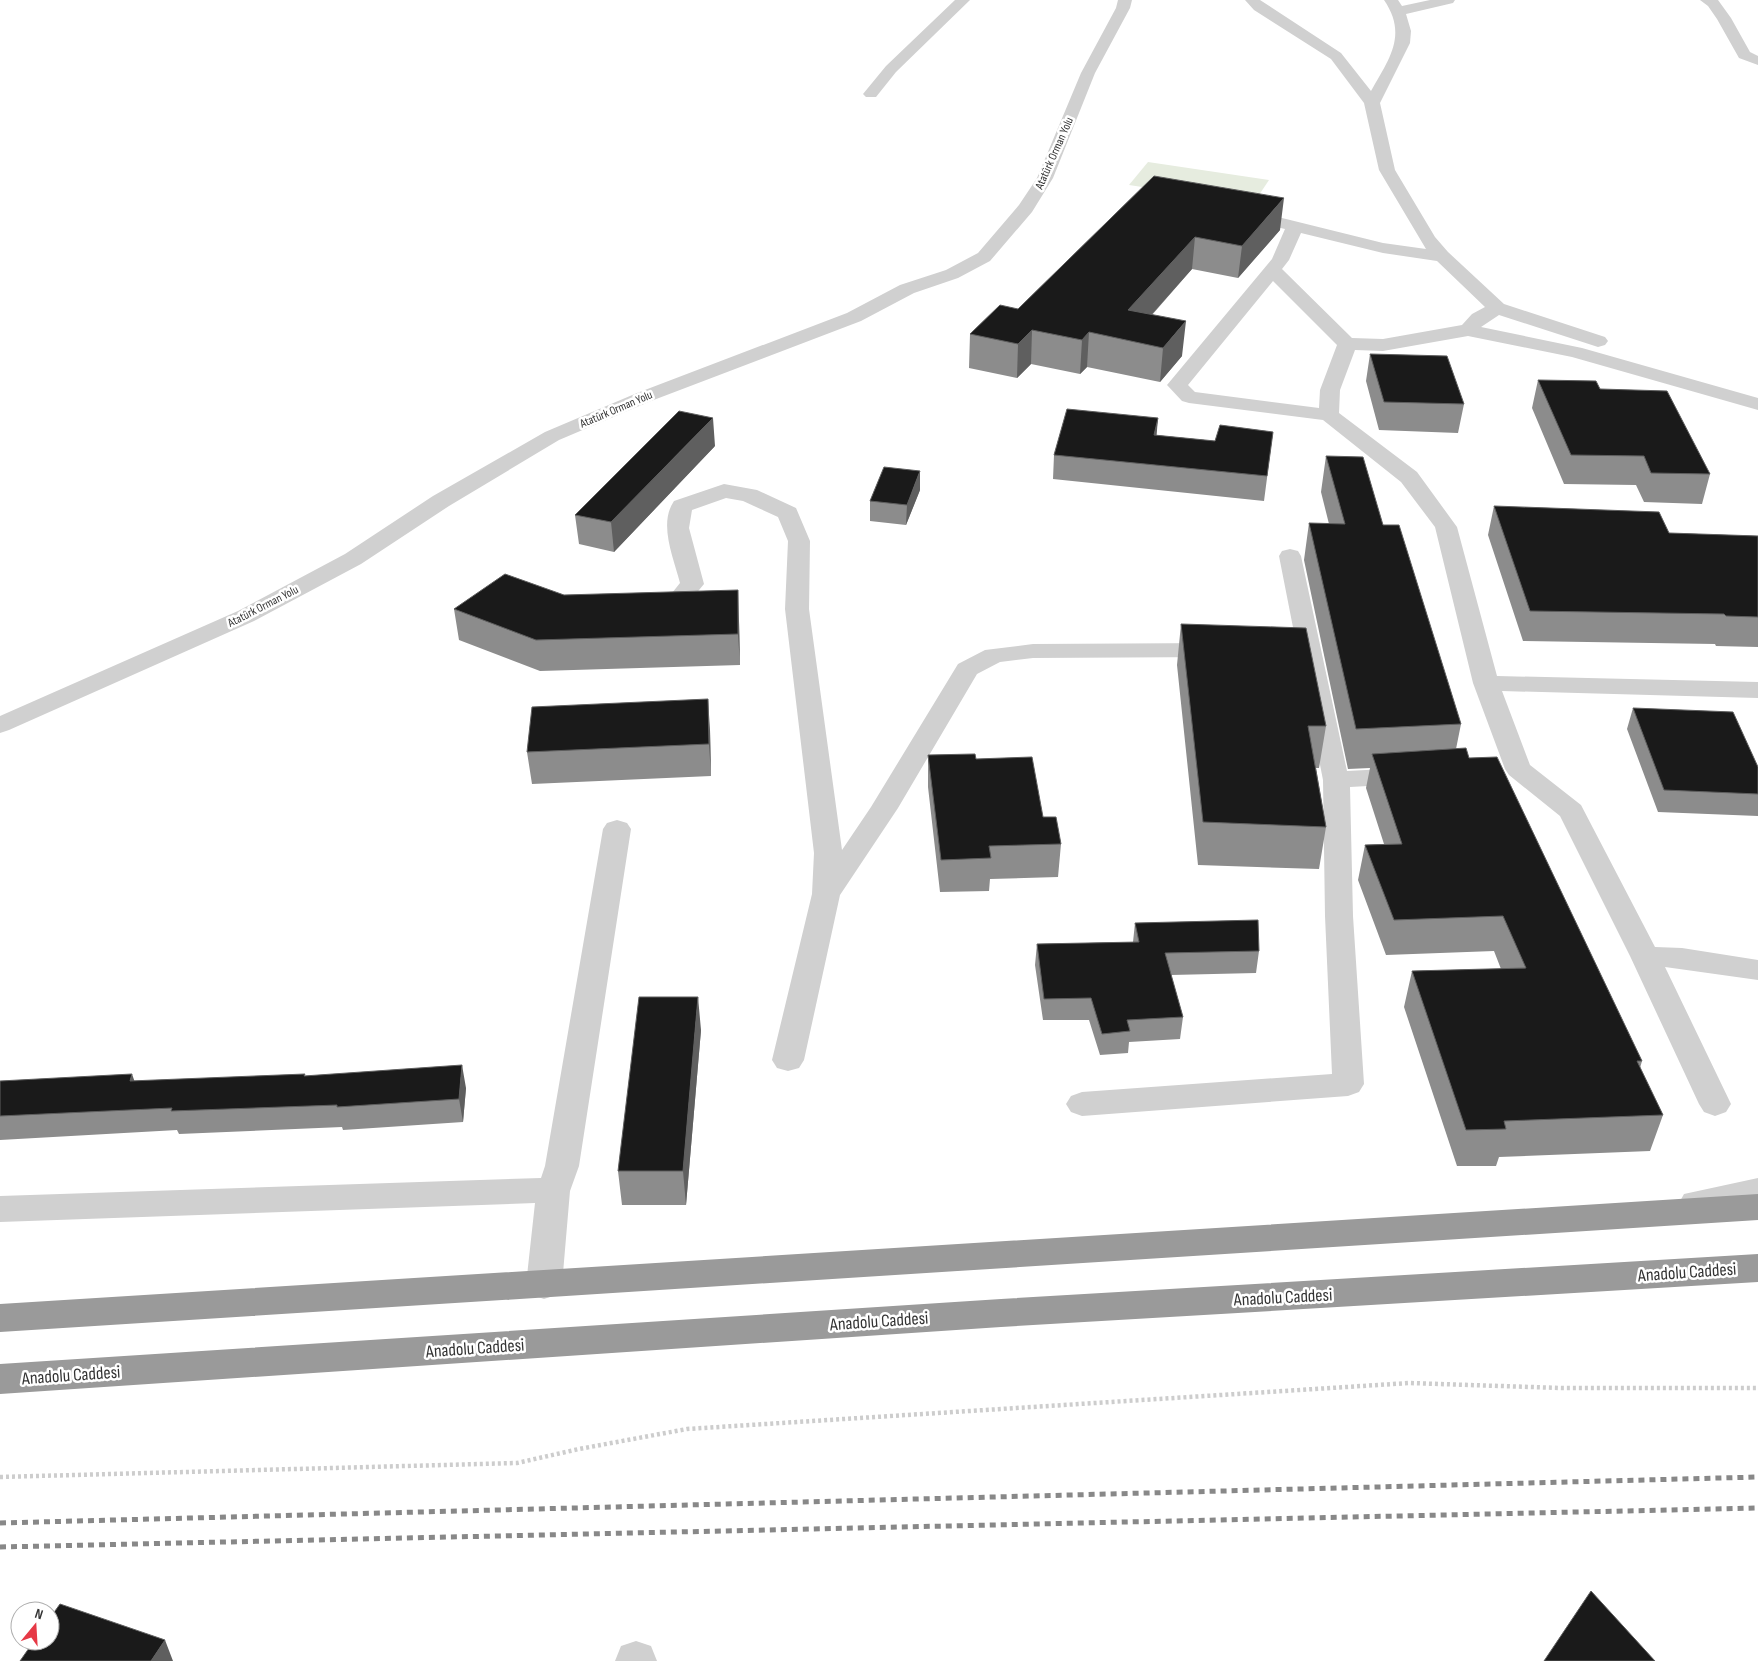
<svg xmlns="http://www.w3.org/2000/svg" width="1758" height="1661" font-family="'Sofia Sans Condensed',sans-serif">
  <rect width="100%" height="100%" fill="#fff"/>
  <path fill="#e6ecdf" d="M1148,162L1269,180L1253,204L1129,185Z"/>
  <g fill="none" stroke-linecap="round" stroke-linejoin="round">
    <path stroke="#cdcdcd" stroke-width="4.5" stroke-dasharray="3 3" stroke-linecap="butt" d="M0,1477L517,1463L579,1449L687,1429L1409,1383L1561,1388H1758"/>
    <path fill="#d0d0d0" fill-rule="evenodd" d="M955,0H970L896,72L876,97H866L863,94L886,66Z
      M1118,0H1132L1130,8L1095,73L1053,178L1032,212L990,261L958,278L914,293L861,321L651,401L559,440L449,506L361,564L254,621L9,730L0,733V716L238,611L345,554L433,496L545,432L637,393L847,313L900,285L946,270L978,253L1019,205L1037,178L1081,73L1116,8Z
      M1245,0H1260L1341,53L1371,91C1389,59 1408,35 1384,0H1398L1402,6L1430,0H1455L1453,3L1406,14L1411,31L1410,43L1380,103L1395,170L1435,237L1448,252L1504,304L1605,337L1608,341L1605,345L1598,347L1499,315L1481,327L1582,348L1758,398V410L1572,357L1468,336L1383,351L1355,350L1340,390L1339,413L1417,472L1457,527L1497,676L1758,682V698L1502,691L1530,765L1581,805L1655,947L1682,948L1758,960V980L1665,967L1731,1104L1726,1112L1715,1116L1704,1112L1699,1104L1630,956L1560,816L1509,775L1505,769L1473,683L1435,527L1401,482L1323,420L1189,403L1182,401L1167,385L1272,259L1285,229L1272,226L1269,222L1272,218L1278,217L1383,243L1426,249L1379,170L1364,103L1331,59L1254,10ZM1301,233L1383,253L1437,261L1485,307L1472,314L1462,325L1383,339L1352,338L1282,269L1289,260ZM1273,281L1337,345L1320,390L1319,408L1195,392L1188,385Z
      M1700,0H1718L1731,18L1750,52L1758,56V65L1739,58L1717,19L1708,6Z
      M724,484L757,490L796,508L810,541L809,609L842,850L871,807L958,664L985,650L1033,644L1216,643L1225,645L1228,650L1225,655L1216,657L1033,658L1000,662L977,674L898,808L840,895L804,1060L799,1068L788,1071L777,1068L772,1060L812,894L814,853L785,609L788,541L778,517L743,501L726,498L692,510L689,528L704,584L680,613L672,615L664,613L660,608L680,583C674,559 658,524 674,501Z
      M1290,549L1298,551L1301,556L1347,771L1404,768L1413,770L1417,776L1413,782L1404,784L1350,787L1353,916L1364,1084L1359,1092L1348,1096L1082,1116L1071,1112L1066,1104L1071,1096L1082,1092L1332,1074L1325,916L1323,780L1279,556L1282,551Z
      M617,820L627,823L631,829L579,1166L570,1191L562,1285L556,1295L544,1299L532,1295L526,1285L535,1203L0,1222V1196L541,1178L545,1166L603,829L607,823Z
      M1758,1178V1204L1696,1216L1684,1212L1679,1203L1684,1194Z
      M636,1641L651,1646L657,1661H615L621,1646Z"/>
    <path fill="#9a9a9a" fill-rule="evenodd" d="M1758,1194V1220L0,1332V1304Z
      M1758,1254V1282L1001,1327L0,1394V1364L1001,1299Z"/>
    <path stroke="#888" stroke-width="5" stroke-dasharray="6 5" stroke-linecap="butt" d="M0,1523L1758,1477
      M0,1547L1758,1508"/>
  </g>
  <path fill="#8c8c8c" d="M1154,176L1280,230L1238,278L1192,269L1152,315L1182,356L1160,382L1087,367L1080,374L1031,364L1017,378L969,368L970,334L1018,309Z
    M1370,354L1464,404L1458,433L1379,430L1366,381Z
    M1538,380L1600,389L1710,474L1702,504L1644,502L1636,485L1564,484L1532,408Z
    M1158,418L1156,435L1215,441L1273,432L1264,501L1053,479L1054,455Z
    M715,446L614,552L579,544L575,515Z
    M1326,456L1383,525L1461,724L1456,749L1469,758L1642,1061L1640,1068L1663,1115L1650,1151L1499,1157L1496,1166H1457L1404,1007L1412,971L1501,969L1494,951L1386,955L1358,880L1365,845L1384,844L1366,788L1370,768L1348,769L1304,560L1309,523L1329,524L1321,492Z
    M920,490L906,525L870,521V501Z
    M1494,506L1669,533L1758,536V647L1716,646L1715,644L1523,641L1488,535Z
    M564,595L739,621L740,665L540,671L459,640L454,609Z
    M1181,624L1326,726L1319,768H1316L1326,827L1319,869L1198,865L1177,665Z
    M1633,708L1758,767V816L1658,812L1627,729Z
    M710,730L711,776L532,784L527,752Z
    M928,755L976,759L1043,817L1061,844L1058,877L990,879L989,891L940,892L928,787Z
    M1135,923L1259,951L1256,973L1171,975L1183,1017L1180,1039L1129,1042L1128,1053L1100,1055L1089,1020H1043L1035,965L1037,944L1133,942Z
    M701,1030L686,1205H622L618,1171Z
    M305,1076L466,1088L463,1122L343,1130L342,1127L179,1134L177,1130L0,1140V1081H135Z"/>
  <path fill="#5f5f5f" d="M1284,198L1280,230L1238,278L1242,246Z
    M1195,237L1192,269L1129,340L1128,310Z
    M1186,321L1182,356L1160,382L1163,348Z
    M1032,330L1031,364L1017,378L1018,344Z
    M1089,332L1087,367L1080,374L1082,340Z
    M713,418L715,446L614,552L611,522Z
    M1158,418L1156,442L1154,435Z
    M920,471V490L906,525L907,505Z
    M738,590L739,621L740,665L738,634Z
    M708,699L710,730L711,776L709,744Z
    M698,997L701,1030L686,1205L683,1171Z
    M462,1065L466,1088L463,1122L459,1099Z
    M132,1074L140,1097L130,1081Z
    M165,1640L173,1661H151Z"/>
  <path fill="#1a1a1a" stroke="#5f5f5f" d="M1154,176L1284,198L1242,246L1195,237L1128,310L1186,321L1163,348L1089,332L1082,340L1032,330L1018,344L970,334L1000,305L1018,309Z
    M1370,354L1447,356L1464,404L1384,402Z
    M1538,380L1596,381L1600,389L1667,391L1710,474L1651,473L1644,456L1571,455Z
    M1067,409L1158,418L1154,435L1215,441L1220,425L1273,432L1267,476L1054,455Z
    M679,411L713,418L611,522L575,515Z
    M1326,456L1363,457L1383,525H1399L1461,724L1356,729L1309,523L1345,524Z
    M884,467L920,471L907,505L870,501Z
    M1494,506L1659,512L1669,533L1758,536V617L1726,616L1724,614L1530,611Z
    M505,574L564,595L738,590V634L536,640L454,609Z
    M1181,624L1306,628L1326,726H1308L1326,827L1203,822Z
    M708,699L709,744L527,752L532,707Z
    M1633,708L1733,712L1758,767V794L1664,790Z
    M1466,748L1469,758L1497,757L1642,1061H1637L1663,1115L1504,1121L1506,1129L1466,1130L1412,971L1526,968L1503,916L1394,920L1365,845L1402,844L1372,754Z
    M975,754L976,759L1032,757L1043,817H1056L1061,844L989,846L991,858L941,860L928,755Z
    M1258,920L1259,951L1165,953L1183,1017L1127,1020L1130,1031L1102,1034L1091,998L1044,999L1037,944L1139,942L1135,923Z
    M639,997H698L683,1171H618Z
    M462,1065L459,1099L337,1107V1105L171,1111L172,1108L0,1116V1081L132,1074L130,1081L305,1074L304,1076Z
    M1591,1591L1655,1661H1544Z
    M60,1604L165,1640L151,1661H20L34,1641H50V1618Z"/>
  <g text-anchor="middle" stroke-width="5" stroke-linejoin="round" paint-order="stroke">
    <g font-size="12" fill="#333" stroke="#fff">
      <text transform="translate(1054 153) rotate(-66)" y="4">Atatürk Orman Yolu</text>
      <text transform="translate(616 409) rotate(-23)" y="4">Atatürk Orman Yolu</text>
      <text transform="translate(263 606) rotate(-27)" y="4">Atatürk Orman Yolu</text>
    </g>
    <g font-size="18" fill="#333" stroke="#fff">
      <text transform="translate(1687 1272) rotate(-4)" y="6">Anadolu Caddesi</text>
      <text transform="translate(1283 1297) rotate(-3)" y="6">Anadolu Caddesi</text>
      <text transform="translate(879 1321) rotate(-4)" y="6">Anadolu Caddesi</text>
      <text transform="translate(475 1348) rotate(-4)" y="6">Anadolu Caddesi</text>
      <text transform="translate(71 1375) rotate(-4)" y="6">Anadolu Caddesi</text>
    </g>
  </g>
  <g transform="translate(35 1626) rotate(18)"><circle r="24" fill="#ffffff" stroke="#adadad"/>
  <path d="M0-4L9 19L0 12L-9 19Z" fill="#e63946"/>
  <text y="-8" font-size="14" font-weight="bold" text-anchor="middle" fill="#333333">N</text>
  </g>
</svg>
